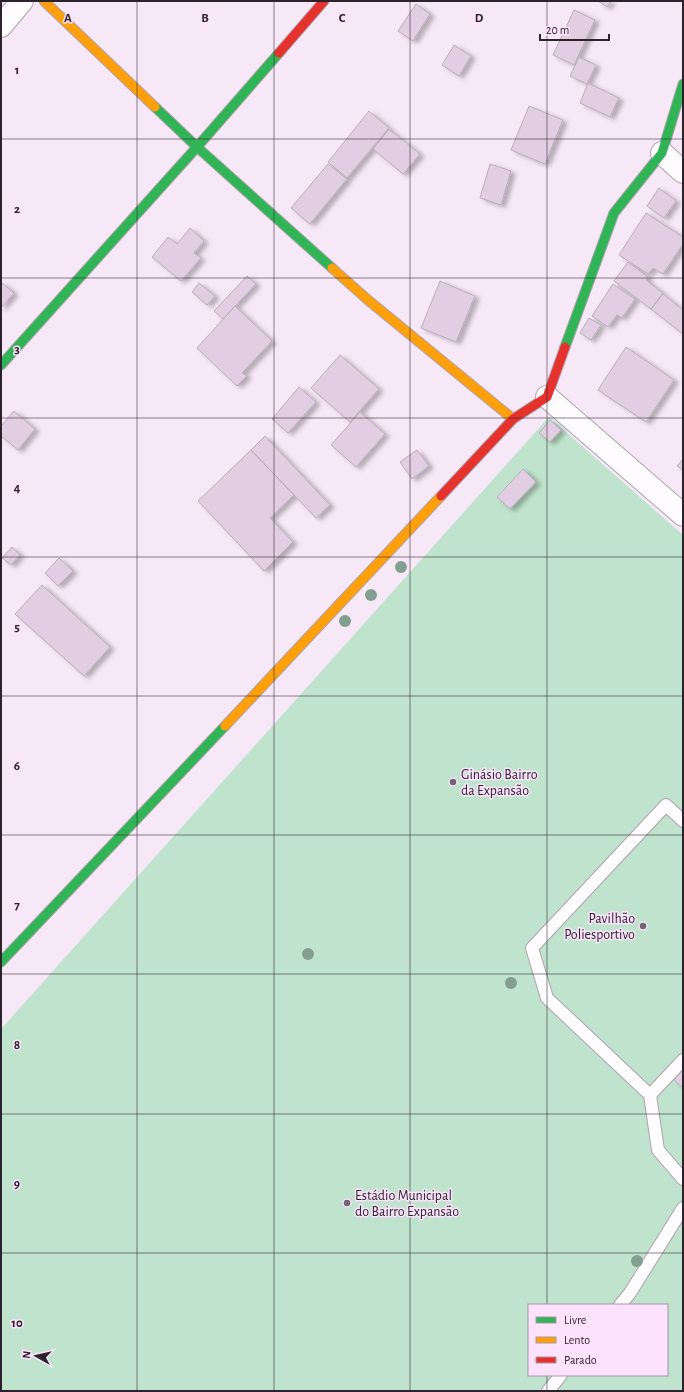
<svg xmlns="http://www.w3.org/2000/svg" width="684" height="1392" font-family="'Alegreya Sans',sans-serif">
  <defs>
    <filter id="shadow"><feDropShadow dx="4.5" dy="2.5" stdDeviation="2" flood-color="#0004"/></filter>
  </defs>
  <rect width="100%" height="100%" fill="#f7e8f7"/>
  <path fill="#bfe3cc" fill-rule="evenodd" d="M549,417L683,535V1391H1V1029ZM529,1305H667V1375H529Z"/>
  <path fill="#e2cee2" stroke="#b8adb8" filter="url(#shadow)" d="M598,1H611L607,7Z
    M416,4L430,14L413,41L398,31Z
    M574,10L595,20L574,65L553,55Z
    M454,45L471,56L459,76L442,65Z
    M579,57L596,65L587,84L570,76Z
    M588,83L619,98L610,117L580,103Z
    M529,106L563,120L545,164L511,150Z
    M369,111L389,128L347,178L328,162Z
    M389,129L420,154L403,174L373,149Z
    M328,164L347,179L310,224L291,208Z
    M490,164L511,171L501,205L480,198Z
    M659,188L676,201L664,218L647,206Z
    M646,213L683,237V244L663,274L653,268L648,274L619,255Z
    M190,228L204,241L194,253L201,258L181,281L152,257L168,237L177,244Z
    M628,262L648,277L646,280L663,293L651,309L614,281Z
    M247,276L256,284L223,319L214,311Z
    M440,281L475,296L456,342L421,328Z
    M1,282L14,293L1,308Z
    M199,283L215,296L207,305L192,292Z
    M613,284L635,299L622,318L617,315L608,327L592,316Z
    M663,294L683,310V334L651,309Z
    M235,306L272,341L242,373L247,376L237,386L197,348Z
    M589,318L601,325L591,340L580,333Z
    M626,347L674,380L646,422L598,390Z
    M340,355L379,389L350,422L311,388Z
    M299,387L316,402L288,433L272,419Z
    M14,411L35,429L18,450L1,436V426Z
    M360,412L385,434L356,467L331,445Z
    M550,420L561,430L550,442L539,433Z
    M265,436L330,505L316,518L251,450Z
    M251,450L294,495L270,518L293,542L264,571L198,501Z
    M417,450L429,466L412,479L400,462Z
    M683,459V470L677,466Z
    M523,469L536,482L510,509L497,497Z
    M12,547L20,555L11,565L2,558Z
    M59,558L73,571L58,586L45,573Z
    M42,585L110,647L84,676L15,614Z
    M683,1069V1088L674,1080Z"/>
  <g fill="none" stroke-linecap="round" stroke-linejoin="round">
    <g stroke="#ada2ad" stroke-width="14">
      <path id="lane" d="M683,821L666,805L532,948L547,998L650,1095L658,1150L683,1179
        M650,1095L683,1060
        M620,1305L630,1293L683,1208
        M548,1391L561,1375"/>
    </g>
    <g stroke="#ada2ad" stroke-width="24">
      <path id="street" d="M1,26L22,1
        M662,153L683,172
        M547,397L683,515"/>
    </g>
    <g stroke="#ada2ad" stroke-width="11">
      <path id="fast" d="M155,107L197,147L332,268
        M565,347L614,213L662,153L683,84
        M1,365L197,147L279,53
        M1,962L225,726"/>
    </g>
    <g stroke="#ada2ad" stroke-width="11">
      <path id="slow" d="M44,1L155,107
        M332,268L368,300L513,419
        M225,726L441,496"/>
    </g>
    <g stroke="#ada2ad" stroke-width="11">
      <path id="jam" d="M279,53L324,1
        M441,496L513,419L547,397L565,347"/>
    </g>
    <use href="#lane" stroke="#fefcfe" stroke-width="12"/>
    <use href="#street" stroke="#fefcfe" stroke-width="22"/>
    <use href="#fast" stroke="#30b455" stroke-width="9"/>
    <use href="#slow" stroke="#ff9f0a" stroke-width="9"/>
    <use href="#jam" stroke="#e5322d" stroke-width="9"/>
  </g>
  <g fill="#849f90">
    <circle cx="401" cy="567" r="6"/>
    <circle cx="371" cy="595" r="6"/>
    <circle cx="345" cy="621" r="6"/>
    <circle cx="308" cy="954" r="6"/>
    <circle cx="511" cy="983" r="6"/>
    <circle cx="637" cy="1261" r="6"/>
  </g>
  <path fill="none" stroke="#2c222c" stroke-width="1" stroke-opacity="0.55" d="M137,1V1391M274,1V1391M410,1V1391M547,1V1305M1,139H683M1,278H683M1,418H683M1,557H683M1,696H683M1,835H683M1,974H683M1,1114H683M1,1253H683M547,1375V1391"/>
  <g fill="#736773" stroke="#fde2fd" stroke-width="1.5">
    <circle cx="453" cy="782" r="4"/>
    <circle cx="643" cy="926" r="4"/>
    <circle cx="347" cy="1203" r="4"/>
  </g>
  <g text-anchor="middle" stroke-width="3" stroke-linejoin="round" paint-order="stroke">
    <g font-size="14" fill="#2c222c" stroke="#fde2fd" text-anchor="start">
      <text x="461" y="779">Ginásio Bairro<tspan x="461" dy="16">da Expansão</tspan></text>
      <text x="635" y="923" text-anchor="end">Pavilhão<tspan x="635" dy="16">Poliesportivo</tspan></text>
      <text x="355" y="1200">Estádio Municipal<tspan x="355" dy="16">do Bairro Expansão</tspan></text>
    </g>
  </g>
  <g font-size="13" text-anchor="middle" font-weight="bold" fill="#2c222c" stroke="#fde2fd" stroke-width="3" stroke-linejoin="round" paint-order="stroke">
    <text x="68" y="22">A</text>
    <text x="205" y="22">B</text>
    <text x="342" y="22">C</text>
    <text x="479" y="22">D</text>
    <text x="17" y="74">1</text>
    <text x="17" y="213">2</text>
    <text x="17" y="353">3</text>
    <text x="17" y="492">4</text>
    <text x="17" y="631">5</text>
    <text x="17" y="770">6</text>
    <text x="17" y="909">7</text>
    <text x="17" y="1049">8</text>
    <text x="17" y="1188">9</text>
    <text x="17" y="1327">10</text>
  </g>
  <rect width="684" height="1392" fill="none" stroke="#2c222c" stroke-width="4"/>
  <rect x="528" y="1304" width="140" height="72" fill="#fde2fd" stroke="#a995a9"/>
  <rect x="536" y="1317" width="20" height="6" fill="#30b455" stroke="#a995a9"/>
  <text x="564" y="1324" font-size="12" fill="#2c222c">Livre</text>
  <rect x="536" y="1337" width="20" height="6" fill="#ff9f0a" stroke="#a995a9"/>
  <text x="564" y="1344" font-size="12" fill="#2c222c">Lento</text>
  <rect x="536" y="1357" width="20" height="6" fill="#e5322d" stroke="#a995a9"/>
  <text x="564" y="1364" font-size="12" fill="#2c222c">Parado</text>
  <g transform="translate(36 1356) rotate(278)" stroke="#fde2fd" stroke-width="3" paint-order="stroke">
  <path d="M0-3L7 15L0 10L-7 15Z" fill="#2c222c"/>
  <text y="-6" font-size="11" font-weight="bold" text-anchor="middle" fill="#2c222c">N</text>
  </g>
  <path d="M540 34v6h69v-6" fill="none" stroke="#2c222c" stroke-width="2"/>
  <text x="546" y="34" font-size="12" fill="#2c222c" stroke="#fde2fd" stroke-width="3" paint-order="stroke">20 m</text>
</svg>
